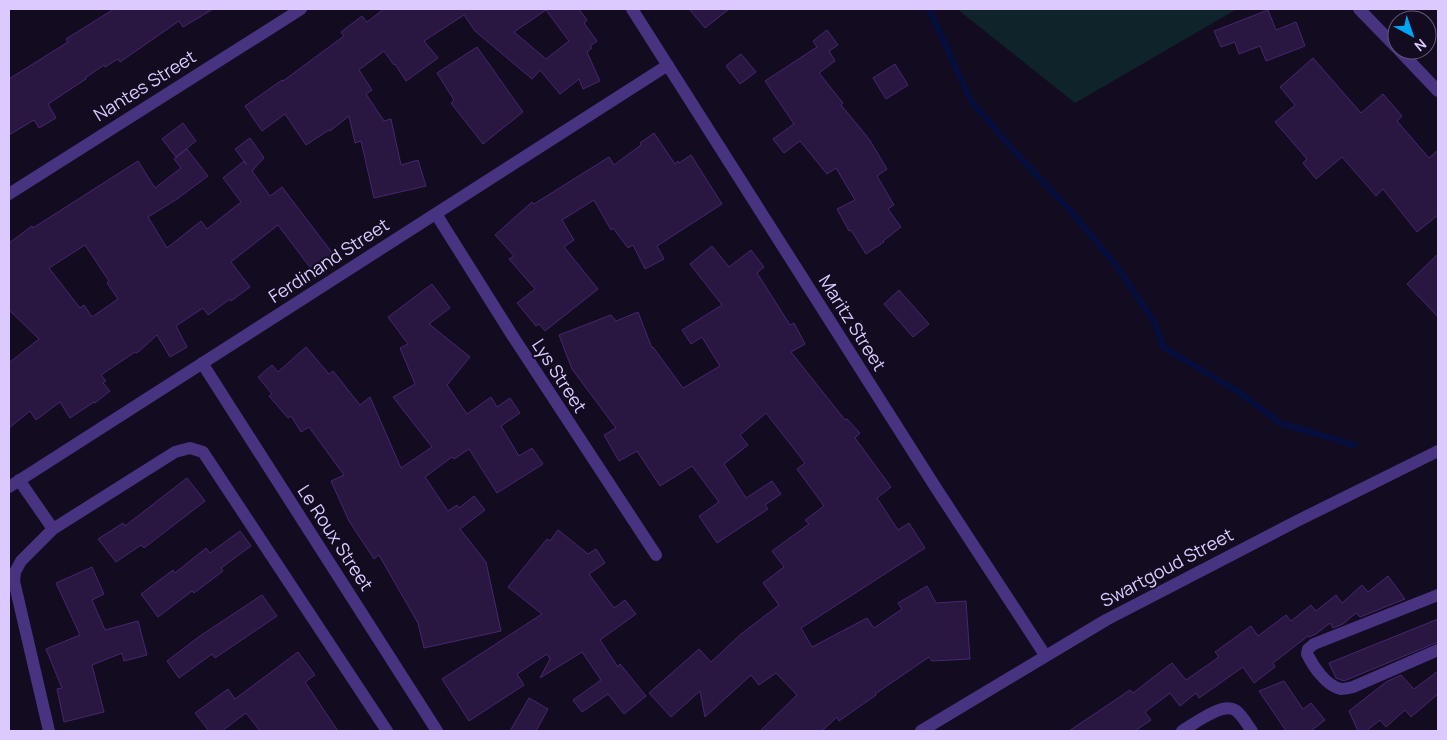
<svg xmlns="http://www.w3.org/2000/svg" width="1447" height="740" font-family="Manrope,sans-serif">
  <rect width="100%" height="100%" fill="#130b20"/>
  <path fill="#0e242a" d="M957,9H1237L1075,103Z"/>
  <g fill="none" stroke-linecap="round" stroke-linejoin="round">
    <path stroke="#060e3e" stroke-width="6" d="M929,9L971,101L1015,152L1069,209L1115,264L1155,323L1163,347L1239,392L1280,423L1354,445"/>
  </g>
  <path fill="#291641" stroke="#46276f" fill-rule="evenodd" d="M114,9H213L183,27L179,21L120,62L118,59L105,67L104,65L85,78L86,79L48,104L56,118L39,128L34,120L9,135V79L68,42L66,39Z
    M384,9H579L587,20L584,23L597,41L590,46L592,48L587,52L600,81L583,89L579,79L560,94L540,70L532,79L475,31L464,15L424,41L438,58L406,81L395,64L394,65L384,51L359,70L372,90L366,94L384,121L391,119L401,165L418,160L426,186L374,198L361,141L355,143L349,116L330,131L329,130L306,145L285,114L262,131L245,106L282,80L283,81L344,36L341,32L362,16L367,22ZM546,10L569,41L546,59L514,32Z
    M689,9H729L705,28Z
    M1268,10L1276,30L1296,22L1305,46L1266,61L1260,46L1239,54L1235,42L1221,47L1214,31Z
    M827,30L838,45L829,51L835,61L819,73L843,103L841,105L869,139L887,169L877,176L894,205L888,209L901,227L883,241L884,242L866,254L851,230L849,231L837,209L855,200L836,168L827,174L800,141L784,153L773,139L794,124L765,81L817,47L813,41Z
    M477,47L523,112L483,144L451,103L454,100L437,73Z
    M741,54L756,72L740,84L726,66Z
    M1313,58L1361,113L1383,94L1402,116L1397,121L1429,158L1438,150V215L1417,232L1383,189L1376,196L1342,157L1316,179L1303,163L1307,159L1275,122L1295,105L1280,87Z
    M895,64L908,85L886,99L873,78Z
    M183,123L196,141L176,157L162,139Z
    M654,133L675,164L678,161L679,163L691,155L722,204L657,246L664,259L645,269L633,245L628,248L613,228L611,230L594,200L562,220L574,240L564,247L598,289L545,331L539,324L536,326L517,303L535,289L509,259L514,256L495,235L532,202L534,204L609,157L614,165L641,145L640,143Z
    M250,138L264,158L252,171L270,196L282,187L333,254L312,270L278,225L231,262L250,287L231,301L230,299L208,315L203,308L176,326L187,347L170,357L157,335L137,353L135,352L101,375L106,381L103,383L110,391L95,403L94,402L70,418L60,402L36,420L30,411L9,428V363L39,339L9,310V243L32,226L33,228L138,161L155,188L181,168L174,159L187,149L208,176L177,199L148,217L167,248L201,221L207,229L241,202L223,178L244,161L247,165L235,149ZM85,245L109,281L107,283L118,299L92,317L84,305L80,308L49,268Z
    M712,246L729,267L751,250L764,267L757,273L790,325L794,323L805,344L791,352L845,420L847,419L860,433L855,438L891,487L877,498L898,530L909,523L925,548L801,628L812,647L867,618L874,628L902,609L898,603L927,586L936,603L966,601L970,659L932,661L929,657L875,694L876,695L839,721L837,717L822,731H760L797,695L776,673L759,685L751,675L705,717L700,691L671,717L649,693L699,649L711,662L741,634L779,605L763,583L784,567L772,551L809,524L805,520L824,506L797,469L805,463L766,413L740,435L748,445L724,464L746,498L772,481L781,494L765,505L768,509L717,543L699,516L719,502L692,466L660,486L637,451L619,461L604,435L616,428L572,369L559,335L611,315L616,321L638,312L652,348L653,347L683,388L720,366L702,337L691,344L682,330L722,305L690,264Z
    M1438,254V317L1407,284Z
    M432,284L450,308L429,324L470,357L447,385L467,414L491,397L497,407L510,398L520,413L501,426L519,456L532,448L543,464L497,493L469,449L454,459L452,457L425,477L448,511L457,505L459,508L474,496L485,510L460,529L486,562L501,631L424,648L418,623L379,555L374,559L349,521L331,481L344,475L309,427L301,432L291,416L288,418L269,396L272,394L258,377L272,365L278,372L306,347L329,374L333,371L360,405L370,397L401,468L432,447L393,397L415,384L400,348L408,344L388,317Z
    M899,290L929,324L913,337L884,304Z
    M187,478L205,501L144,548L141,545L116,562L98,539L123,523L125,526Z
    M558,530L588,554L596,549L605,563L589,574L614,608L625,600L636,614L600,640L618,667L620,664L646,696L624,714L608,694L582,712L573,700L601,680L582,652L540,678L550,659L547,654L517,674L524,685L469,721L442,679L542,614L508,587L547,539L550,541Z
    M240,531L251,546L221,568L223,571L194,593L192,591L158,617L141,594L173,570L175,573L206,548L210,553Z
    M92,567L104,594L92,600L105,630L138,621L147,655L124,661L122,653L92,665L104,712L64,722L57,689L62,688L46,649L80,635L56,583Z
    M1388,576L1405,599L1360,617L1356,613L1343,624L1333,628L1330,623L1316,634L1309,637L1308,636L1273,663L1275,667L1254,683L1243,667L1199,698L1196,693L1180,706L1170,693L1145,712L1151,720L1135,731H1069L1130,690L1133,693L1172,663L1186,680L1219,657L1215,652L1251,626L1258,636L1286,615L1291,621L1311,605L1316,611L1336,595L1342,603L1362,585L1368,592Z
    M262,595L277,616L215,658L212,654L179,678L167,661L200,636Z
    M1438,619V642L1344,681L1336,678L1329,663Z
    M298,652L315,675L305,682L338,731H260L246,713L222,731H209L195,713L228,689L235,699Z
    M1438,671V694L1411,717L1405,710L1386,727L1380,720L1366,731H1358L1349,711L1386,682L1401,675L1414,689Z
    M1284,681L1303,709L1311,703L1325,720L1311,731H1286L1259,691Z
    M529,698L548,709L536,731H510Z"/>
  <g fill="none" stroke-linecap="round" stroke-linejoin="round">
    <path stroke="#483381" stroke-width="12" d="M632,9L936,488L1045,655
      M1359,9L1397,48
      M1399,50L1438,91
      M9,194L301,9
      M436,214L512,335L656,555
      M202,363L437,731
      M19,480L53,529
      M9,487L668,65
      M1438,595L1314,644L1308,649L1307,654C1313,666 1326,686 1341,689C1345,689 1349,688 1353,687L1438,650
      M49,731L14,581L15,572L21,561L53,529L175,452L190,448L203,452L387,731
      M921,731L1106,620L1295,522L1438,451
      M1182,731C1194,724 1222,702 1235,710C1242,714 1247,725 1252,731"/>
  </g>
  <g text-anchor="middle" stroke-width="4" stroke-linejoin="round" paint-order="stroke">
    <g font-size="18" fill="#dccaff" stroke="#130b20">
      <text transform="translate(145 86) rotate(-32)" y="6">Nantes Street</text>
      <text transform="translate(329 261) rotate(-33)" y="6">Ferdinand Street</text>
      <text transform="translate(852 323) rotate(58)" y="6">Maritz Street</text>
      <text transform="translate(559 376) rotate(57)" y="6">Lys Street</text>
      <text transform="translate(335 538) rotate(57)" y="6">Le Roux Street</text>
      <text transform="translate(1167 568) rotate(-28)" y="6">Swartgoud Street</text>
    </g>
  </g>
  <rect width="1447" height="740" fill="none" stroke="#dccaff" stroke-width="20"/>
  <g transform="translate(1412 35) rotate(140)"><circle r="24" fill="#130b20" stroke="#635779"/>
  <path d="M0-4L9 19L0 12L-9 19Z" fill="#00a4f5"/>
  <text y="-8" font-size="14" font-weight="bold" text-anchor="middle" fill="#dccaff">N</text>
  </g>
</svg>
